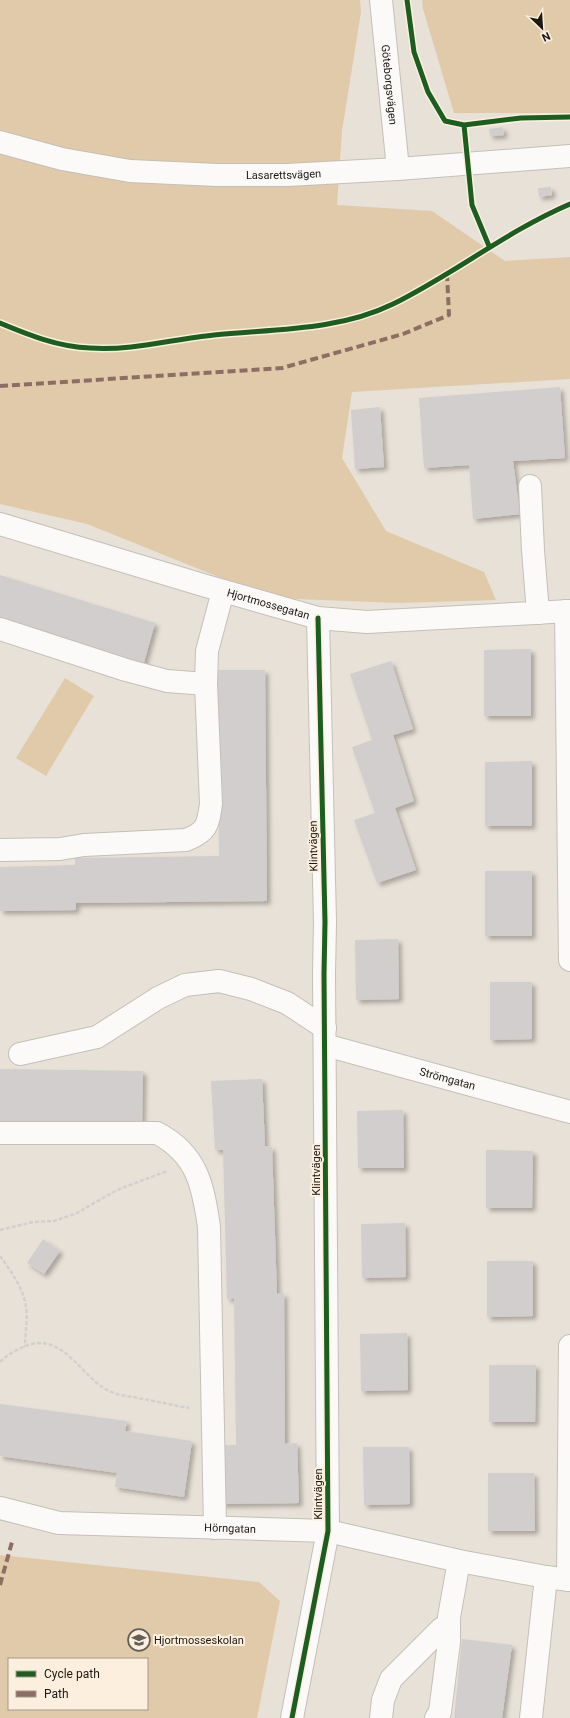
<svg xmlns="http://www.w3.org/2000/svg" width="570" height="1718" font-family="Roboto,sans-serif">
  <defs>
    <filter id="shadow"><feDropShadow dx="3.5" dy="3.5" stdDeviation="2" flood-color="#0004"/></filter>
  </defs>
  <rect width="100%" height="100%" fill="#e8e1d7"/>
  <path fill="#e0caaa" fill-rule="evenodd" d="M0,0H360L361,12L342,131L337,205L432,211L505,261L570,257V379L352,392L342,458L386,531L484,572L496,600L398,603L271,598L87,524L0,504Z
    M422,0H570V113H454L423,9Z
    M65,678L94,696L46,776L16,758Z
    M0,1555L259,1582L280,1601L257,1718H0ZM9,1659H147V1709H9Z"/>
  <path fill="#d2cecd" filter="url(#shadow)" d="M503,127L504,135L490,136L489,129Z
    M551,187L552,195L539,197L538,188Z
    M560,387L565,458L513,461L520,514L473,519L469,465L424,468L419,398Z
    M380,407L384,467L355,469L351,410Z
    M0,575L155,623L143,666L0,622Z
    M531,649V716H484V650Z
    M391,661L413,729L393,735L414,801L395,808L416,870L377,883L354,820L375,813L352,747L372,740L350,674Z
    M217,670H265L267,901L76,903V910L0,911V867L75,865V858L219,856Z
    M532,761V826H485V762Z
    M485,871H532V936H485Z
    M398,939L399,999L356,1000L355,940Z
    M490,982H532V1039L490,1040Z
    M0,1069L143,1071L142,1124L0,1123Z
    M262,1079L265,1146L272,1147L277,1294L284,1293L285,1444L297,1443L299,1503L221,1504V1445H236L234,1298L227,1299L223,1150H215L211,1081Z
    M403,1110L404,1168H358L357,1111Z
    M486,1150L533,1151L532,1208H486Z
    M405,1223L406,1277L362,1278L361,1224Z
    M43,1239L60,1251L44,1274L27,1263Z
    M487,1261H533V1316L487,1317Z
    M407,1333L408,1390L361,1391L360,1334Z
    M489,1365H536L535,1422H489Z
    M0,1404L127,1421L125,1431L192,1441L184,1497L115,1487L117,1473L0,1456Z
    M363,1447H409L410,1504L364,1505Z
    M488,1473H534L535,1531H488Z
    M462,1639L512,1645L502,1718H454Z"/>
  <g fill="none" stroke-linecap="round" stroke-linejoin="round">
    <g stroke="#c4bfb8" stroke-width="24">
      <g id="minor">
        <path id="s1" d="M381,0L398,169"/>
        <path id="s2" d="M0,142L62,159L130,171L217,175H287L398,169L570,156"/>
        <path d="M530,486L533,550L538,613"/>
        <path id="s3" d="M0,524L206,586L318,618L367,622L570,611"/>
        <path d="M566,611L570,960"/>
        <path d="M0,629L126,670L167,681L206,684"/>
        <path d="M0,850L60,849L84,845L186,840C207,832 208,825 211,804L206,684L207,651L223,591"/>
        <path id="s4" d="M325,1045L570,1112"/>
        <path d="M20,1054L97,1037L158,998L185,985L219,981L251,989L287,1003L325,1028"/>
        <path d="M0,1133H157C197,1154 203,1185 209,1227L215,1528"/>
        <path id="s5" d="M0,1508L59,1523L328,1531L459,1561L546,1577L570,1580"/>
        <path d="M568,1580L570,1346"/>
        <path d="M292,1718L328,1531L324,974L325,922L318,618"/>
        <path d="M381,1718L383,1700L391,1679L441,1629L449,1624"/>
        <path d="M436,1718L440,1712L449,1642V1617L459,1561"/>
        <path d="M531,1718L546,1577"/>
      </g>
    </g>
    <path stroke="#d2d0ce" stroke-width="2.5" stroke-dasharray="4 2" stroke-linecap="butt" d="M0,1230L33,1222L54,1221L77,1213L117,1190L167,1171
      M0,1256C11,1271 23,1288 26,1306C28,1319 25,1334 25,1347
      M0,1362C8,1354 18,1349 28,1345C67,1333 82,1382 114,1393C121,1396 130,1396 138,1398C155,1401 172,1405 189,1408"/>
    <use href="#minor" stroke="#fcfaf9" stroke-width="22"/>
    <path stroke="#8d6e63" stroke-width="4" stroke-dasharray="8 4" stroke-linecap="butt" d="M0,386L282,368L403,334L449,315L447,274
      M0,1585L12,1542"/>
    <g stroke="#fcefde" stroke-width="8">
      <path id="cycleway" d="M407,0L414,52L428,92L445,121L464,125L521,118L570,117
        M464,125L472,205L489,246
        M0,323C29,335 58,347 90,348C132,351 173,339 214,335C273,329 338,331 393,304C454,274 507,231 570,204
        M292,1718L328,1531L324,974L325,922L318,618"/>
    </g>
    <use href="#cycleway" stroke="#1b5e20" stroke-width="5"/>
  </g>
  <defs>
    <g id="school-ring" transform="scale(1.15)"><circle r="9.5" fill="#fcefde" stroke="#635e57" stroke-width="1.5"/><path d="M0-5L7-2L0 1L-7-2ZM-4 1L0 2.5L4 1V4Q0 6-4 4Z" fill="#635e57"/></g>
  </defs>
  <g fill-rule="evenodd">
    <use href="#school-ring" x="139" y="1640"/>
  </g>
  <g text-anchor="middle" stroke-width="4" stroke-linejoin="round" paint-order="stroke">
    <g font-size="11" fill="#1c1812" stroke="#fcefde">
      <text dy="4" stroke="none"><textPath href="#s1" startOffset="85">Göteborgsvägen</textPath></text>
      <text dy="4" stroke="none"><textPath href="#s2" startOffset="287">Lasarettsvägen</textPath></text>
      <text dy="4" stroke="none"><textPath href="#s3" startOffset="280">Hjortmossegatan</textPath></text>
      <text transform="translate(313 846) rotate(-91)" y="4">Klintvägen</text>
      <text dy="4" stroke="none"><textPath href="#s4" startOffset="127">Strömgatan</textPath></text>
      <text transform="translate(316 1170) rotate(-90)" y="4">Klintvägen</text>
      <text transform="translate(318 1494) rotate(-90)" y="4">Klintvägen</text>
      <text dy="4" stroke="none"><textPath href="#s5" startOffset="232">Hörngatan</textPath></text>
    </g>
    <g font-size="11" fill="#1c1812" stroke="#fcefde" text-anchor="start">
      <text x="154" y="1644">Hjortmosseskolan</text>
    </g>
  </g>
  <rect x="8" y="1658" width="140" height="52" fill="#fcefde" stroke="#a2998c"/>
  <rect x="16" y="1671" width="20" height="6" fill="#1b5e20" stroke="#a2998c"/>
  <text x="44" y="1678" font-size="12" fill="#1c1812">Cycle path</text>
  <rect x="16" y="1691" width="20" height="6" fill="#8d6e63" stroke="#a2998c"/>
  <text x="44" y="1698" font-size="12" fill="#1c1812">Path</text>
  <g transform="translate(542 28) rotate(155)" stroke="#fcefde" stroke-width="3" paint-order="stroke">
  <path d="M0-3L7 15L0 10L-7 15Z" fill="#1c1812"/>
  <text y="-6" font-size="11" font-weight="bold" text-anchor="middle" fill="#1c1812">N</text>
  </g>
</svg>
